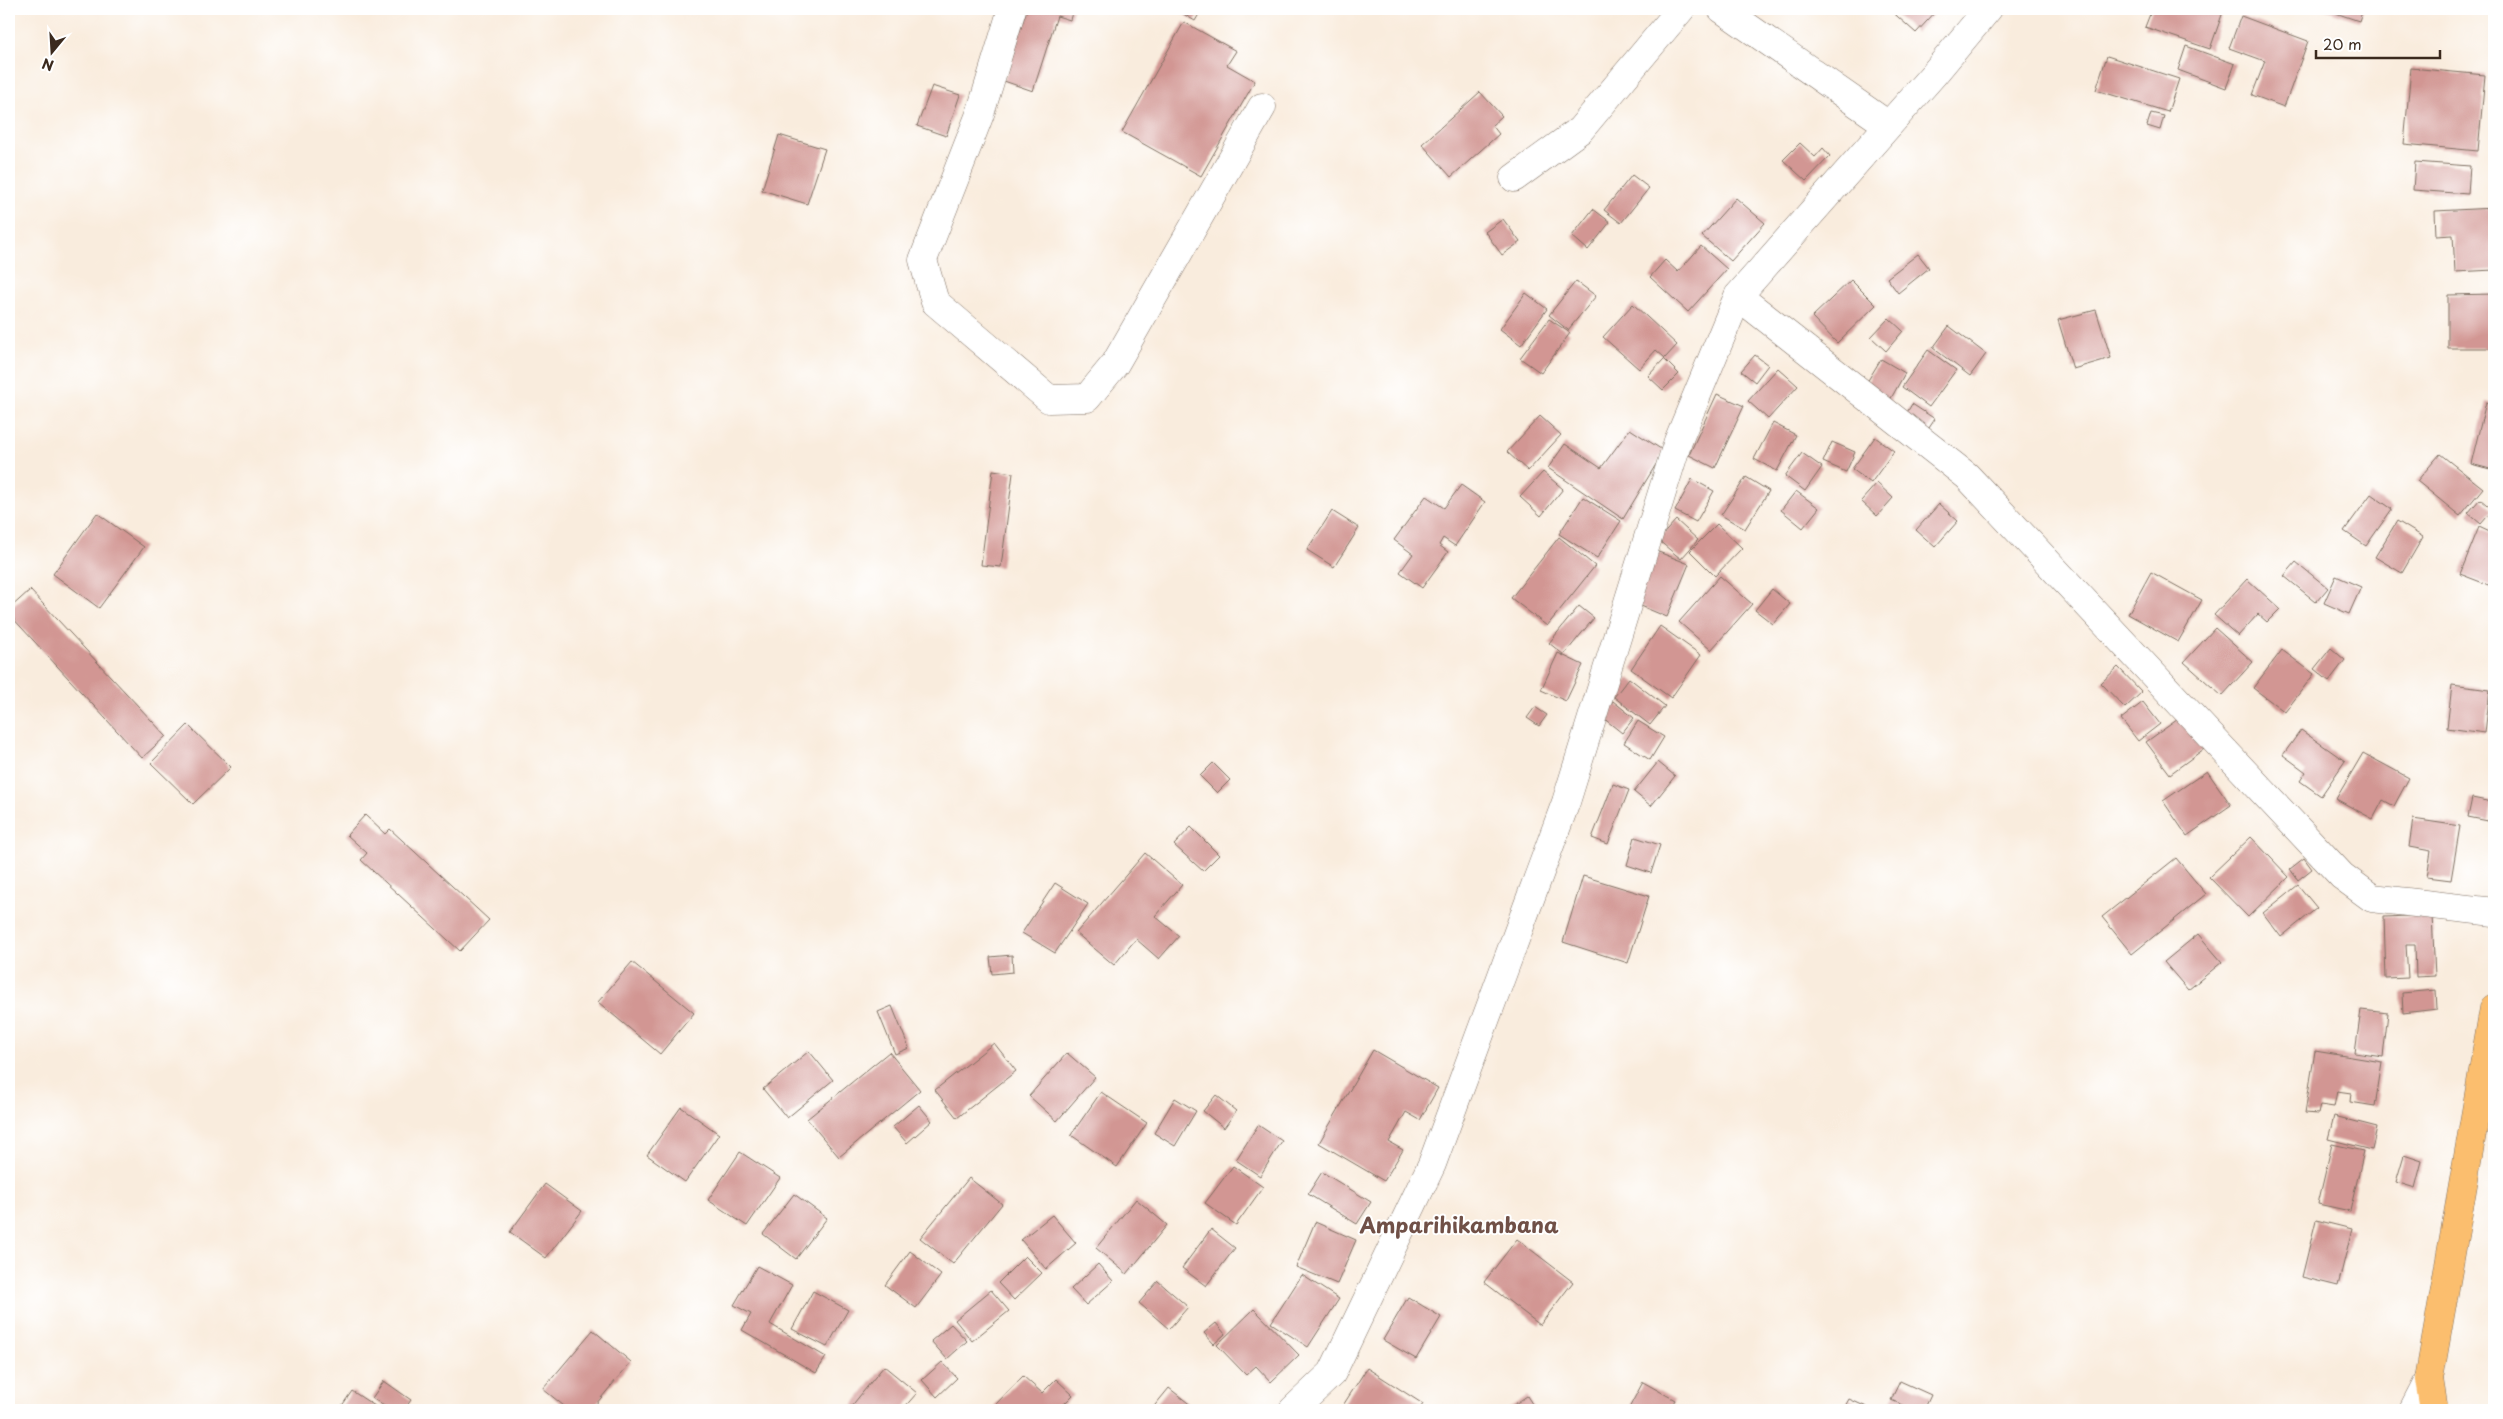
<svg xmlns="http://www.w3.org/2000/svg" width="2503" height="1419" font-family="'Playpen Sans',sans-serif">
  <rect width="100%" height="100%" fill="#fff"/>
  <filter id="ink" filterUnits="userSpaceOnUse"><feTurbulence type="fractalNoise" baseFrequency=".02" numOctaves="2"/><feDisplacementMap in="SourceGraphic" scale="10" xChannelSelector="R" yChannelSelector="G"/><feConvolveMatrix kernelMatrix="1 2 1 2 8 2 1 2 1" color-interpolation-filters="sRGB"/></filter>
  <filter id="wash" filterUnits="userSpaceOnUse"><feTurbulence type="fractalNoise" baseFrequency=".0096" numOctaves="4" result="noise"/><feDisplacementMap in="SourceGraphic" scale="20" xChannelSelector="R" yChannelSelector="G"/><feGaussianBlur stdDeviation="1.12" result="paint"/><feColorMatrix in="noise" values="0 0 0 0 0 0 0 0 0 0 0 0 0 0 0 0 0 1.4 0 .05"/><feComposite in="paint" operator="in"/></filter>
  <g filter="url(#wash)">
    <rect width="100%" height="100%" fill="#f9ecdd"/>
    <g id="blocks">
      <path fill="#d29693" d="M1027,9H1073L1070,20L1057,16L1033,91L1004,81Z
        M1175,9H1202L1195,21Z
        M1889,9H1938L1916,33Z
        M2152,9H2224L2210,49L2145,27Z
        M2324,9H2363L2359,21Z
        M2241,16L2308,41L2284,107L2252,95L2265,61L2229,48Z
        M1184,22L1236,51L1227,65L1255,81L1201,176L1122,132Z
        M2186,46L2235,64L2226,88L2178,70Z
        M2107,56L2179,79L2168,112L2096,90Z
        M2411,68L2485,75L2478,151L2404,144Z
        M932,86L960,95L946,136L917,126Z
        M1480,92L1502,116L1492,125L1499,134L1451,177L1422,144Z
        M2151,113L2164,116L2160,130L2147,126Z
        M779,135L825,149L807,204L762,190Z
        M1800,143L1815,157L1823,148L1830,156L1806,181L1783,160Z
        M2415,162L2470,166L2468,194L2413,190Z
        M1632,175L1649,188L1621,223L1604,210Z
        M1736,198L1765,223L1731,261L1702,236Z
        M2494,208V270L2455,272L2453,235L2436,236L2435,211Z
        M1593,209L1610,222L1588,250L1572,236Z
        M1503,219L1520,242L1502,255L1485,232Z
        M1701,246L1727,269L1688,312L1650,277L1665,260L1678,272Z
        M1918,254L1929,268L1898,293L1887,278Z
        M1851,280L1876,305L1837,343L1812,317Z
        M1576,281L1596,296L1568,330L1549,315Z
        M1526,293L1547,309L1521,345L1500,329Z
        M2494,294V348H2448V295Z
        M1633,304L1677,345L1665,358L1656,350L1639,369L1603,337Z
        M2096,310L2111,358L2073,369L2058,320Z
        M1889,318L1903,331L1886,351L1871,337Z
        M1549,319L1570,333L1541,373L1520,358Z
        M1949,326L1986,354L1970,376L1933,348Z
        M1928,350L1956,370L1929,407L1902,387Z
        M1755,355L1768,365L1755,382L1741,371Z
        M1664,359L1679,374L1663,390L1648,376Z
        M1881,359L1905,373L1889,402L1864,387Z
        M1778,368L1798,386L1768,419L1748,401Z
        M1717,394L1744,406L1715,468L1689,455Z
        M2486,402L2494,404V470L2471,464Z
        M1912,404L1935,419L1925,434L1903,419Z
        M1540,416L1561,435L1528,471L1507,452Z
        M1773,423L1796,435L1777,471L1754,459Z
        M1630,429L1664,451L1623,519L1548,468L1565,444L1601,468Z
        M1875,437L1894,451L1871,483L1852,469Z
        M1832,442L1855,452L1846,472L1823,462Z
        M1802,453L1822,467L1805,491L1785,476Z
        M2440,454L2483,488L2460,516L2417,481Z
        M993,470L1013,473L1001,567L981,565Z
        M1543,472L1563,489L1541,516L1520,497Z
        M1746,477L1769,491L1745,529L1721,515Z
        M1692,479L1714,491L1696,522L1675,511Z
        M1877,483L1893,498L1877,516L1861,501Z
        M1461,485L1485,502L1455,546L1443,538L1439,545L1448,552L1422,588L1400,572L1413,554L1394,540L1426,496L1444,508Z
        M1796,491L1819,508L1803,528L1781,510Z
        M2371,494L2392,509L2366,546L2344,531Z
        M1583,497L1621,521L1597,558L1559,534Z
        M2480,499L2493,510L2481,524L2468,513Z
        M1939,504L1958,521L1935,547L1916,530Z
        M1332,511L1359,528L1334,567L1307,550Z
        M97,513L144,547L99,608L53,574Z
        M1676,520L1698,540L1681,559L1658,540Z
        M2397,521L2423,537L2402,573L2375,557Z
        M1717,524L1742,548L1715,576L1690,551Z
        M2479,527L2494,534V577L2491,586L2460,574Z
        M1559,537L1595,566L1547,626L1511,598Z
        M1656,551L1689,564L1667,617L1634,603Z
        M2296,562L2328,588L2316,602L2284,576Z
        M2151,572L2202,600L2178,642L2128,614Z
        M1720,576L1752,604L1711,650L1679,622Z
        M2336,576L2361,587L2349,614L2324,603Z
        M2247,579L2280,609L2267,622L2258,614L2238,636L2214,615Z
        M1772,589L1790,604L1773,624L1755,610Z
        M30,590L166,736L142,758L9,614V609Z
        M1579,606L1594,618L1564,655L1549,643Z
        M1660,626L1701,655L1671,698L1631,669Z
        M2215,628L2253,662L2222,696L2184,662Z
        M2331,648L2345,660L2329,681L2314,669Z
        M2282,650L2314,674L2285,712L2253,688Z
        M1558,653L1583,665L1566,701L1541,690Z
        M2118,667L2142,692L2125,708L2101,683Z
        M1629,678L1665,706L1650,725L1614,697Z
        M2452,685L2490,690L2485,733L2447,728Z
        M1613,701L1634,718L1622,733L1602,717Z
        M2143,702L2160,724L2138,741L2121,719Z
        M1535,707L1547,715L1539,726L1527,718Z
        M2181,717L2204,749L2170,774L2146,742Z
        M1638,721L1664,737L1650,760L1624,743Z
        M188,725L231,767L193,804L151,763Z
        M2301,730L2345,761L2321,796L2300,781L2306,772L2283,755Z
        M2363,753L2409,778L2394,806L2383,800L2373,819L2336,799Z
        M1658,762L1675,776L1651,806L1634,792Z
        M1213,763L1230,780L1217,793L1200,776Z
        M2207,771L2231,805L2187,836L2163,801Z
        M1613,784L1629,790L1608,844L1592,838Z
        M2472,798L2492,802L2488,821L2468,817Z
        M365,815L385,834L390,829L489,920L460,951L361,860L367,853L347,835Z
        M2413,819L2460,826L2451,880L2427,877L2431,851L2409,847Z
        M1191,827L1219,855L1203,871L1174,845Z
        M1635,837L1660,845L1651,873L1627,865Z
        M2251,837L2289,877L2248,917L2209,877Z
        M1145,853L1182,885L1155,916L1179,936L1159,959L1136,939L1114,965L1076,933Z
        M2176,858L2206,894L2132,954L2102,917Z
        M2304,858L2312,869L2298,880L2290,869Z
        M1583,876L1649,896L1628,963L1563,942Z
        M1055,883L1088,904L1055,953L1022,933Z
        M2298,885L2317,908L2281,937L2263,913Z
        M2432,915L2435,976L2416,977L2415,945H2406L2408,978L2386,979L2384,917Z
        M2198,934L2222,962L2188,990L2164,962Z
        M1012,955L1013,972L992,974L990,957Z
        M632,962L694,1013L660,1054L598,1002Z
        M2436,990L2437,1009L2403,1013L2402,993Z
        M892,1006L909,1048L895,1054L878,1012Z
        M2361,1010L2388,1013L2383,1057L2355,1053Z
        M994,1043L1016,1071L957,1118L935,1090Z
        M1373,1050L1438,1088L1420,1120L1406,1112L1389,1142L1403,1150L1384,1181L1319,1143Z
        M809,1051L833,1080L787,1118L763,1089Z
        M2315,1051L2382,1062L2375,1106L2350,1102L2351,1093L2337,1091L2334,1107L2320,1105L2318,1114L2305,1113Z
        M889,1052L920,1090L839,1157L807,1119Z
        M1067,1053L1095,1077L1057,1121L1029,1096Z
        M1101,1092L1147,1123L1117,1167L1071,1135Z
        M1216,1095L1236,1111L1224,1128L1203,1111Z
        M1175,1098L1196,1111L1175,1146L1154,1133Z
        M919,1105L932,1121L907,1143L893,1127Z
        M681,1107L719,1134L685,1182L647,1155Z
        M2334,1116L2377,1127L2372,1150L2328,1139Z
        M1258,1125L1282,1141L1260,1176L1236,1160Z
        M2332,1144L2364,1151L2350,1211L2318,1204Z
        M740,1152L780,1178L747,1226L708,1200Z
        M2404,1155L2422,1161L2415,1188L2396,1182Z
        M1233,1166L1263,1187L1236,1225L1205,1203Z
        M1322,1172L1371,1202L1357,1224L1308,1194Z
        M969,1178L1002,1204L953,1264L920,1238Z
        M545,1184L582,1211L546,1258L510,1232Z
        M794,1194L827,1218L796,1259L763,1234Z
        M1136,1199L1167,1225L1127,1274L1096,1248Z
        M1052,1215L1076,1243L1046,1269L1021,1240Z
        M2316,1220L2352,1229L2338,1286L2302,1277Z
        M1315,1222L1356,1240L1337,1284L1296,1267Z
        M1211,1229L1235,1248L1206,1286L1182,1268Z
        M1517,1239L1573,1282L1540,1325L1484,1282Z
        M910,1251L941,1275L916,1308L885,1285Z
        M1025,1256L1042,1273L1014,1300L998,1283Z
        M1098,1264L1113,1281L1086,1305L1071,1289Z
        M757,1266L792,1285L770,1324L826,1357L816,1373L742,1330L751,1314L734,1305Z
        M1302,1275L1339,1299L1308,1347L1271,1323Z
        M1158,1281L1188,1307L1169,1329L1139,1303Z
        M991,1290L1009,1311L972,1341L955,1320Z
        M813,1291L848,1310L827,1347L792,1329Z
        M1408,1297L1441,1317L1416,1359L1383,1340Z
        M1254,1309L1299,1355L1271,1382L1256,1366L1246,1375L1217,1345Z
        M1216,1323L1225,1334L1214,1344L1204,1333Z
        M951,1324L967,1341L947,1359L931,1341Z
        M593,1330L631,1362L591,1410H569L543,1389Z
        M942,1362L957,1378L937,1397L922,1380Z
        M884,1366L917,1393L902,1410H853L850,1408Z
        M1367,1368L1423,1404L1419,1410H1340Z
        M1023,1376L1042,1393L1056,1379L1073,1395L1058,1410H998L994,1406Z
        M384,1381L411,1400L404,1410H390L372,1398Z
        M1900,1381L1931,1395L1924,1410H1915L1891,1400Z
        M1643,1382L1675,1400L1669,1410H1628Z
        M1169,1388L1197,1410H1151Z
        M352,1391L381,1410H339Z
        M1527,1396L1536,1410H1506Z
        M1849,1399L1873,1410H1843Z"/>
    </g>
  </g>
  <g filter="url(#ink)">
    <use href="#blocks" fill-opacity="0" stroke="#7e6e61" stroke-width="1"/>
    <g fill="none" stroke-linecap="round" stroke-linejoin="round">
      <g stroke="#7e6e61" stroke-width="29">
        <path id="minor" d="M1012,9L980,114L923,260L935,302L1049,399L1087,398L1115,364L1262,107
          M1722,9L1888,125
          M1514,178L1580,130L1681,9
          M1738,296L1967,476L2342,876L2372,898L2494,912
          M1293,1410L1332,1373L1432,1164L1566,802L1678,441L1738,296L1933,75L1988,9
          M2413,1410L2429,1379"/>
      </g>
      <g stroke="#7e6e61" stroke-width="29">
        <path id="major" d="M2434,1410L2429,1379L2494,1008"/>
      </g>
      <use href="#minor" stroke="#fff" stroke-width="28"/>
      <use href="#major" stroke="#fbbe6e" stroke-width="28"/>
    </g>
  </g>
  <g text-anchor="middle" stroke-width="4" stroke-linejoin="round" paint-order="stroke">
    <g font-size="21" font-weight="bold" fill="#705047" stroke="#fff">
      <text x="1459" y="1233">Amparihikambana</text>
    </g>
  </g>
  <rect width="2503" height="1419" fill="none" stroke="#fff" stroke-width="30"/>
  <g transform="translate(52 52) rotate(198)" stroke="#ffffff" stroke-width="4" paint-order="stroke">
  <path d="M0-4L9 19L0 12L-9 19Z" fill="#3b2a1e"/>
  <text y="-8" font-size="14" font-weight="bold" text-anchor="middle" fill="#3b2a1e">N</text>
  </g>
  <path d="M2316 50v8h124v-8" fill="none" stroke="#3b2a1e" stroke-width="2.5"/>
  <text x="2323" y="50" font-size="15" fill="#3b2a1e" stroke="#ffffff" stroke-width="4" paint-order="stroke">20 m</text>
</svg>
